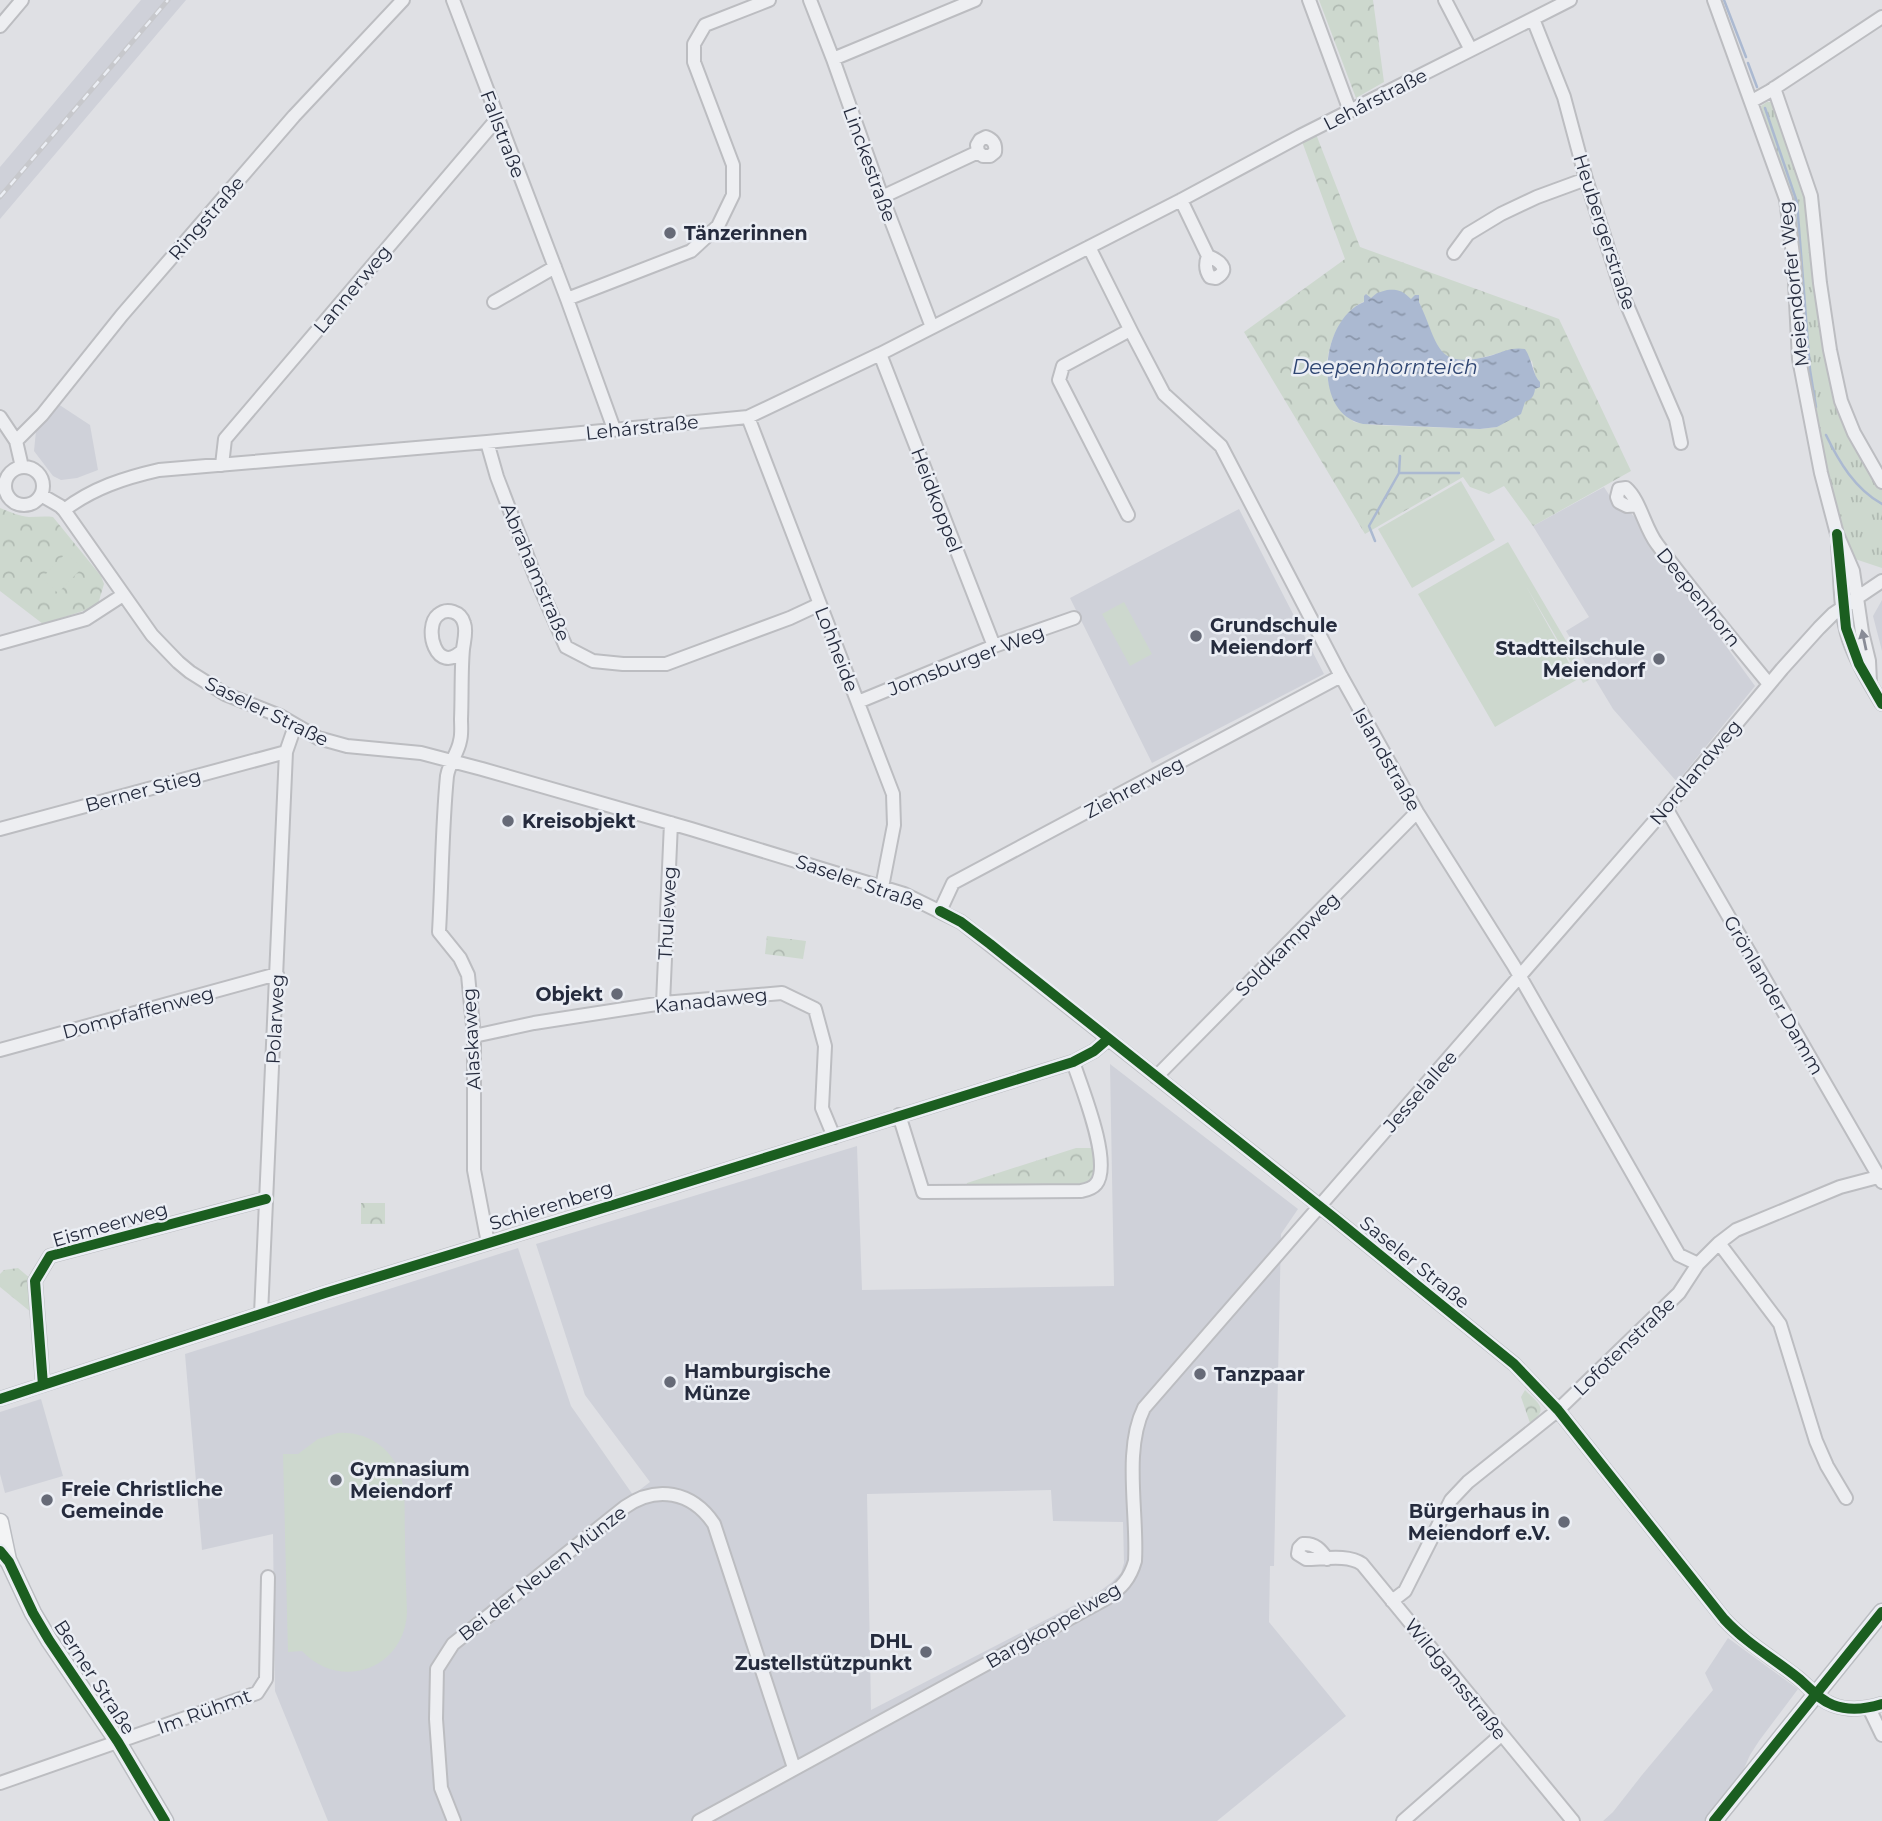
<svg xmlns="http://www.w3.org/2000/svg" width="1882" height="1821" font-family="Montserrat,sans-serif">
  <defs>
    <pattern id="grass-tufts" width="24" height="20" patternUnits="userSpaceOnUse" patternTransform="scale(1.75)"><rect width="24" height="20" fill="#cdd8ce"/><path d="M3 7l-1-3M5 7V3M7 7l1-3M15 17l-1-3M17 17v-4M19 17l1-3" fill="none" stroke="#b0bab2"/></pattern>
    <pattern id="forest-crowns" width="20" height="18" patternUnits="userSpaceOnUse" patternTransform="scale(1.75)"><rect width="20" height="18" fill="#cdd8ce"/><path d="M2 6a3 3 0 1 1 6 0M12 15a3 3 0 1 1 6 0" fill="none" stroke="#b0bab2"/></pattern>
    <pattern id="water-ripples" width="26" height="14" patternUnits="userSpaceOnUse" patternTransform="scale(1.75)"><rect width="26" height="14" fill="#abb9d1"/><path d="M2 4q2-2 4 0t4 0M15 11q2-2 4 0t4 0" fill="none" stroke="#8b97ab"/></pattern>
  </defs>
  <rect width="100%" height="100%" fill="#dfe0e4"/>
  <path fill="#cfd1d9" fill-rule="evenodd" d="M141,0H186L0,219V167Z
    M58,404L90,425L98,470L77,478L61,480L53,476L34,451L36,431Z
    M1604,487L1615,504L1630,512L1639,522L1645,535L1755,686L1677,782L1613,709L1566,631L1589,617L1533,526Z
    M1239,509L1324,674L1152,763L1070,598Z
    M1882,600V651L1873,616Z
    M1110,1064L1298,1209L1281,1234L1274,1566H1270L1269,1622L1346,1716L1217,1821H328L275,1691L273,1534L202,1550L185,1354L518,1248L571,1406L633,1495L650,1482L585,1395L536,1244L857,1146L862,1290L1114,1286ZM1051,1490L1053,1521L1123,1522L1124,1563L1121,1573L1112,1582L1096,1594L871,1710L867,1494Z
    M41,1399L63,1476L5,1493L0,1474V1412Z
    M1728,1638L1798,1689L1759,1741L1750,1755L1739,1780L1707,1821H1603L1613,1812L1642,1775L1713,1690L1705,1673Z"/>
  <path fill="url(#grass-tufts)" d="M1767,102H1776L1808,203L1822,339L1834,385L1866,465L1882,490V568L1855,559L1834,507L1804,355L1797,240L1793,207L1761,106Z"/>
  <path fill="url(#forest-crowns)" fill-rule="evenodd" d="M1319,0H1373L1384,82L1356,98Z
    M1314,129L1360,247L1559,319L1631,471L1533,526L1504,486L1489,494L1470,487L1463,477L1365,534L1244,332L1345,259L1300,136ZM1371,298L1412,299L1419,302C1425,317 1432,341 1442,353C1456,369 1495,354 1512,349L1532,361L1536,379L1535,389L1525,402L1497,427L1480,429L1373,425L1354,422C1347,413 1335,402 1331,391C1320,363 1333,324 1356,306C1360,303 1366,301 1371,298Z
    M0,508C10,512 19,516 29,517C37,517 45,516 53,517L101,576L104,584L98,604L86,610L43,624L0,591Z
    M767,936L806,941L803,959L765,954Z
    M1076,1148H1097V1174L1087,1186L965,1189L967,1183Z
    M361,1203H385V1224H361Z
    M18,1268L31,1279L32,1313L0,1287V1274L4,1270Z
    M1525,1390C1538,1403 1550,1409 1530,1423L1521,1397Z"/>
  <path fill="#cdd8ce" d="M1461,481L1495,540L1412,588L1378,529Z
    M1508,542L1589,680L1583,683L1526,586L1578,679L1495,727L1418,594Z
    M66,553L82,568L58,593L42,578Z
    M1124,602L1152,654L1130,666L1102,614Z
    M338,1433C368,1431 396,1450 402,1481C406,1498 404,1518 405,1535C405,1561 406,1587 407,1612C405,1669 340,1692 302,1651L288,1652L283,1454H298L318,1439Z"/>
  <path fill="url(#water-ripples)" d="M1387,290C1398,289 1403,291 1411,299L1415,295H1419V302C1440,346 1434,371 1493,355C1504,351 1513,347 1525,349C1532,359 1533,376 1540,382V387L1535,389C1534,396 1532,399 1525,402L1521,414L1497,427L1480,429L1363,424C1311,414 1320,319 1364,302V296L1366,294L1371,298L1377,293Z"/>
  <g fill="none" stroke-linecap="round" stroke-linejoin="round">
    <path stroke="#abb9d1" stroke-width="2.5" d="M1724,0L1746,57
      M1748,63L1757,87
      M1765,108L1797,202L1810,370L1816,407
      M1826,435C1839,462 1855,489 1882,504
      M1400,456L1399,473H1459
      M1375,541L1369,526L1399,473"/>
    <g stroke="#bcbdc1" stroke-width="16">
      <path id="minor" d="M453,0L567,299L614,429
        M810,0L833,59L882,197L932,327
        M1309,0L1350,111
        M1445,0L1471,50
        M1714,0L1786,199L1794,263L1799,359L1821,473L1837,534L1853,571L1862,632L1869,661L1870,682
        M1533,19L1564,97L1586,179L1624,298L1676,419L1681,443
        M0,26L22,0
        M833,59L975,0
        M1774,88L1811,196L1820,283L1830,350L1841,401L1854,433L1882,482
        M1752,101L1770,91L1882,17
        M882,197L978,152L977,145L980,140L986,137C994,140 996,144 995,152L990,156H983L978,152
        M1181,200L1208,256C1205,264 1205,270 1210,277L1216,278C1232,269 1218,260 1208,256
        M1089,247L1132,333L1164,394L1221,446L1341,676L1417,812L1514,966L1679,1255L1698,1264
        M1454,253L1468,234L1501,214L1537,197L1586,179
        M567,299L691,251L718,226L733,195V165L694,62V44L705,25L769,0
        M494,302L555,267
        M880,354L994,646
        M0,417L16,441L22,467
        M748,417L893,794L894,825L882,887
        M16,441L42,415L122,315L294,116L403,0
        M487,442L497,477L535,576L566,647L593,661L623,664H666L790,618L820,604
        M222,465L225,439L497,119
        M5 486a19 19 0 1 1 38 0a19 19 0 1 1-38 0Z
        M41,495L60,506L64,510L152,635L178,662L190,672L225,694L280,716L318,738L347,746L421,753L482,769L691,829L904,894L961,922L1307,1196L1514,1364L1558,1410L1724,1619C1746,1643 1773,1658 1798,1678C1809,1687 1819,1700 1833,1705C1849,1711 1866,1709 1882,1704
        M1637,505L1627,506L1619,502L1617,497L1619,489L1626,488C1640,500 1645,529 1657,544C1693,592 1731,638 1769,684
        M64,510C93,488 124,478 159,470L487,442L748,417L880,354L1181,200L1300,136L1570,0
        M1128,515L1059,380L1063,366L1130,330
        M1838,546C1841,576 1839,610 1849,640C1857,663 1870,684 1882,704
        M0,643L86,619L123,595
        M463,650C436,677 423,627 438,615C447,607 461,612 464,623C467,631 464,641 463,649C461,670 462,697 461,719C461,726 462,734 460,741C458,753 449,763 447,776C442,827 442,880 439,932L460,958L468,975L474,1036V1170L488,1243
        M858,702L994,646L1074,618
        M1666,808L1882,1182
        M0,829L286,752
        M940,911L953,883L1341,676
        M663,1003L671,823
        M474,1036L534,1023L663,1003L782,993L815,1009L825,1046L822,1108L834,1137
        M0,1050L277,974
        M1156,1077L1417,812
        M899,1115L923,1192L1081,1191C1086,1190 1092,1189 1096,1184C1113,1164 1081,1086 1073,1062
        M1719,1243L1780,1324L1816,1441L1827,1466L1846,1498
        M261,1314L286,752L295,726
        M43,1385L35,1281L50,1256L266,1199
        M0,1399L325,1293L649,1194L1073,1062L1094,1051L1108,1039
        M1327,1559C1321,1550 1315,1543 1303,1544L1299,1548L1298,1554L1306,1559C1323,1559 1348,1554 1362,1564L1573,1821
        M1392,1601L1405,1591L1451,1500L1468,1482L1558,1410L1679,1293L1698,1264L1719,1243L1736,1230L1840,1187L1878,1177
        M1869,1708L1882,1735
        M0,1783L257,1693L266,1679L268,1577
        M454,1821L441,1788L436,1719L437,1669L453,1644L625,1507C656,1485 692,1491 714,1524L794,1768
        M699,1821L1107,1598C1121,1588 1130,1579 1135,1561C1138,1515 1123,1450 1144,1408L1666,808L1782,669L1819,628L1833,614L1882,581
        M1403,1821L1501,1735"/>
    </g>
    <g stroke="#bbbdc2" stroke-width="19">
      <path id="major" d="M0,1522L8,1560
        M0,1551L9,1562L33,1613L49,1640L118,1742L165,1821
        M1714,1821L1882,1612"/>
    </g>
    <use href="#minor" stroke="#edeef1" stroke-width="12"/>
    <use href="#major" stroke="#f3f4f5" stroke-width="16"/>
    <g stroke="#c7c8cc" stroke-width="5">
      <path id="rail" d="M0,197L168,0"/>
    </g>
    <use href="#rail" stroke="#ebeef4" stroke-width="2.5" stroke-dasharray="8" stroke-linecap="butt"/>
    <g stroke="#ebeef4" stroke-width="15">
      <path id="cycleway" d="M1837,534L1846,628L1859,664L1882,704
        M940,911L961,922L990,944L1333,1217L1514,1364L1558,1410L1724,1619C1746,1643 1773,1658 1798,1678C1809,1687 1819,1700 1833,1705C1849,1711 1866,1709 1882,1704
        M43,1385L35,1281L50,1256L266,1199
        M0,1399L325,1293L649,1194L1073,1062L1094,1051L1108,1039
        M0,1551L9,1562L33,1613L49,1640L118,1742L165,1821
        M1714,1821L1882,1612"/>
    </g>
    <use href="#cycleway" stroke="#1b5e20" stroke-width="10"/>
  </g>
  <defs><path id="oneway-solid" d="M-6-.8H1V-3.2L6.5 0L1 3.2V.8H-6Z" transform="scale(1.75)"/></defs>
  <use fill="#898c97" href="#oneway-solid" transform="translate(1864 640) rotate(-102)"/>
  <g fill="#666a77" stroke="#ebeef4" stroke-width="2.5">
    <circle cx="670" cy="233" r="7"/>
    <circle cx="1196" cy="636" r="7"/>
    <circle cx="1659" cy="659" r="7"/>
    <circle cx="508" cy="821" r="7"/>
    <circle cx="617" cy="994" r="7"/>
    <circle cx="1200" cy="1374" r="7"/>
    <circle cx="670" cy="1382" r="7"/>
    <circle cx="336" cy="1480" r="7"/>
    <circle cx="47" cy="1500" r="7"/>
    <circle cx="1564" cy="1522" r="7"/>
    <circle cx="926" cy="1652" r="7"/>
  </g>
  <g text-anchor="middle" stroke-width="5" stroke-linejoin="round" paint-order="stroke">
    <g font-size="19" fill="#252b3d" stroke="#ebeef4">
      <text transform="translate(1375 99) rotate(-27)" y="7">Lehárstraße</text>
      <text transform="translate(503 134) rotate(69)" y="7">Fallstraße</text>
      <text transform="translate(870 164) rotate(70)" y="7">Linckestraße</text>
      <text transform="translate(206 218) rotate(-49)" y="7">Ringstraße</text>
      <text transform="translate(1605 232) rotate(72)" y="7">Heubergerstraße</text>
      <text transform="translate(1793 284) rotate(-96)" y="7">Meiendorfer Weg</text>
      <text transform="translate(352 289) rotate(-50)" y="7">Lannerweg</text>
      <text transform="translate(642 427) rotate(-6)" y="7">Lehárstraße</text>
      <text transform="translate(937 500) rotate(69)" y="7">Heidkoppel</text>
      <text transform="translate(536 572) rotate(67)" y="7">Abrahamstraße</text>
      <text transform="translate(1699 597) rotate(51)" y="7">Deepenhorn</text>
      <text transform="translate(837 649) rotate(69)" y="7">Lohheide</text>
      <text transform="translate(966 660) rotate(-21)" y="7">Jomsburger Weg</text>
      <text transform="translate(267 711) rotate(26)" y="7">Saseler Straße</text>
      <text transform="translate(1387 759) rotate(60)" y="7">Islandstraße</text>
      <text transform="translate(1695 772) rotate(-50)" y="7">Nordlandweg</text>
      <text transform="translate(1134 787) rotate(-28)" y="7">Ziehrerweg</text>
      <text transform="translate(143 790) rotate(-15)" y="7">Berner Stieg</text>
      <text transform="translate(860 882) rotate(19)" y="7">Saseler Straße</text>
      <text transform="translate(667 913) rotate(-87)" y="7">Thuleweg</text>
      <text transform="translate(1287 944) rotate(-45)" y="7">Soldkampweg</text>
      <text transform="translate(1774 995) rotate(60)" y="7">Grönlander Damm</text>
      <text transform="translate(711 1000) rotate(-6)" y="7">Kanadaweg</text>
      <text transform="translate(138 1012) rotate(-15)" y="7">Dompfaffenweg</text>
      <text transform="translate(275 1019) rotate(-87)" y="7">Polarweg</text>
      <text transform="translate(471 1039) rotate(-93)" y="7">Alaskaweg</text>
      <text transform="translate(1420 1091) rotate(-49)" y="7">Jesselallee</text>
      <text transform="translate(551 1205) rotate(-17)" y="7">Schierenberg</text>
      <text transform="translate(110 1224) rotate(-16)" y="7">Eismeerweg</text>
      <text transform="translate(1415 1262) rotate(39)" y="7">Saseler Straße</text>
      <text transform="translate(1624 1346) rotate(-44)" y="7">Lofotenstraße</text>
      <text transform="translate(542 1573) rotate(-38)" y="7">Bei der Neuen Münze</text>
      <text transform="translate(1053 1625) rotate(-30)" y="7">Bargkoppelweg</text>
      <text transform="translate(95 1677) rotate(57)" y="7">Berner Straße</text>
      <text transform="translate(1456 1679) rotate(51)" y="7">Wildgansstraße</text>
      <text transform="translate(204 1711) rotate(-20)" y="7">Im Rühmt</text>
    </g>
    <g font-size="19" font-weight="bold" fill="#252b3d" stroke="#ebeef4" text-anchor="start">
      <text x="684" y="240">Tänzerinnen</text>
      <text x="1210" y="632">Grundschule<tspan x="1210" dy="22">Meiendorf</tspan></text>
      <text x="1645" y="655" text-anchor="end">Stadtteilschule<tspan x="1645" dy="22">Meiendorf</tspan></text>
      <text x="522" y="828">Kreisobjekt</text>
      <text x="603" y="1001" text-anchor="end">Objekt</text>
      <text x="684" y="1378">Hamburgische<tspan x="684" dy="22">Münze</tspan></text>
      <text x="1214" y="1381">Tanzpaar</text>
      <text x="350" y="1476">Gymnasium<tspan x="350" dy="22">Meiendorf</tspan></text>
      <text x="61" y="1496">Freie Christliche<tspan x="61" dy="22">Gemeinde</tspan></text>
      <text x="1550" y="1518" text-anchor="end">Bürgerhaus in<tspan x="1550" dy="22">Meiendorf e.V.</tspan></text>
      <text x="912" y="1648" text-anchor="end">DHL<tspan x="912" dy="22">Zustellstützpunkt</tspan></text>
    </g>
    <g font-size="21" font-style="italic" fill="#2e4572" stroke="#ebeef4">
      <text x="1385" y="374">Deepenhornteich</text>
    </g>
  </g>
</svg>
